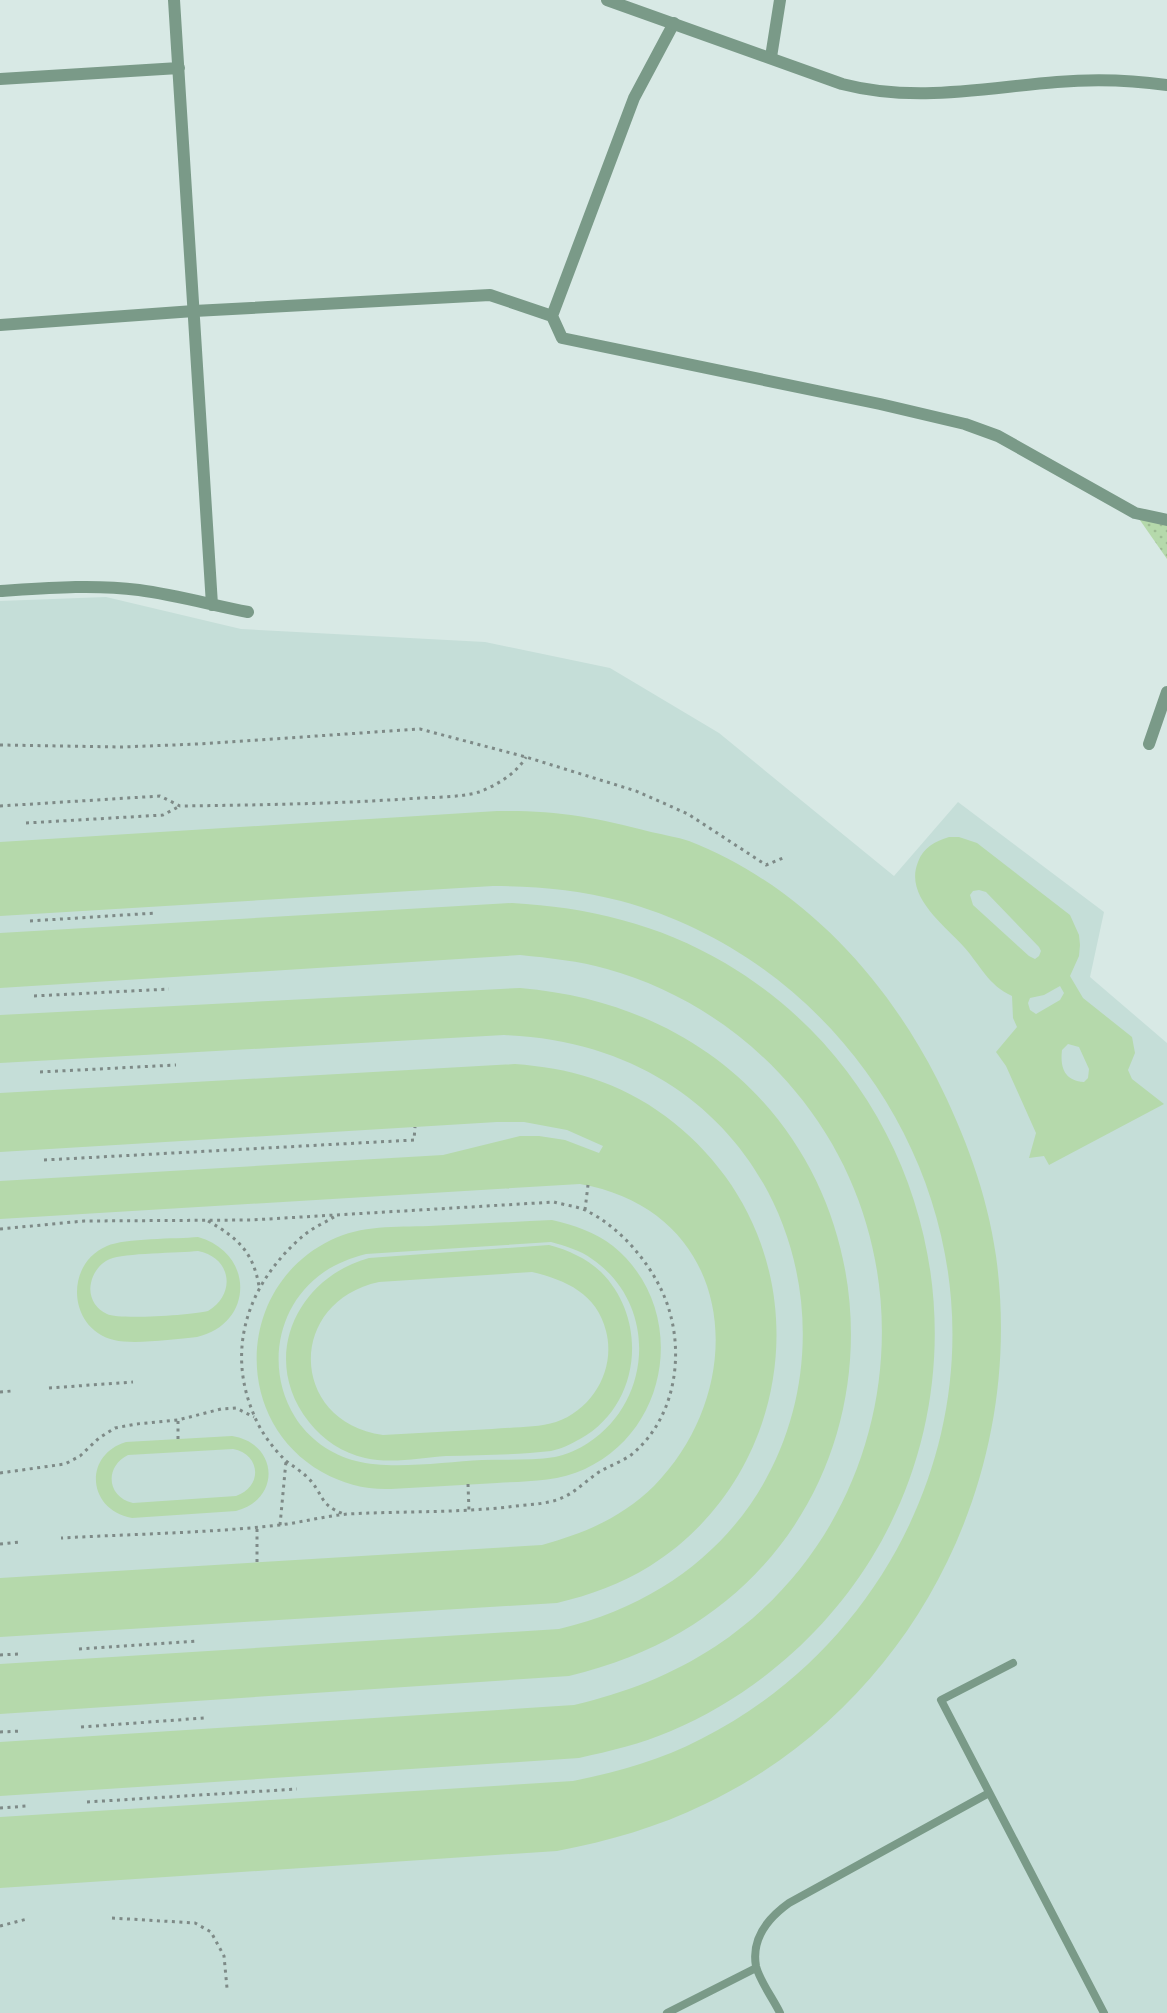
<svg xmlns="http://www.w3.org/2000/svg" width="1167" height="2013" font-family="'Varela Round',sans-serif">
  <defs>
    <pattern id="green-dots" width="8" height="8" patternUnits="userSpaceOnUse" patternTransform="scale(1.5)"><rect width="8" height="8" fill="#b5d9ab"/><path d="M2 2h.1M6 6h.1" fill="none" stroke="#9cbb93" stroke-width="1.8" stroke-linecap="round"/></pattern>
  </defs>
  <rect width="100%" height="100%" fill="#d8e9e5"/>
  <path fill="#c5ded8" d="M106,597L241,629L485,642L610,668L719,733L894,876L958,802L1104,912L1090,977L1167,1043V2013H0V601Z"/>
  <path fill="url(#green-dots)" d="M1135,513L1167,520V559Z"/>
  <path fill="#b5d9ab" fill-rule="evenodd" d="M497,811C554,810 596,817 651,832C664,835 677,837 689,841C799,884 884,975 937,1079C965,1135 987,1193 996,1256C1027,1480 911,1706 705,1804C658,1827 609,1841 557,1851L0,1888V1817L573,1781C617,1772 661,1760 701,1739C864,1657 966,1481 951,1299C936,1113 802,950 621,901C579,890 537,886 493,886L0,916V842Z
    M949,837H959L977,843L1070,915L1079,935L1080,945L1079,956L1070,976L1083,998L1132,1037L1135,1053L1128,1070L1132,1079L1164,1104L1049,1165L1044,1156L1029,1158L1036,1133L1006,1066L996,1052L1017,1027L1013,1018L1012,996C988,985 981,966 964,947C944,925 904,896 918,862C923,848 935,841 949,837ZM979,890L986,892L1039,947L1041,951L1039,956L1035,959L1029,956L973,905L970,895L973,891ZM1060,986L1064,993L1060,1000L1036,1014L1030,1010L1028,1003L1030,998L1044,995ZM1068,1044L1079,1047L1089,1069L1088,1078L1084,1082C1064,1081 1060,1067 1062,1050Z
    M512,903C587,907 659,924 725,963C932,1085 996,1356 871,1559C824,1635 753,1696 671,1731C641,1744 610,1751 579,1758L0,1796V1742L574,1705C625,1693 672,1675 716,1646C901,1523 937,1260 795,1091C747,1033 680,989 607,969C579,961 550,958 520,955L0,988V933Z
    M520,988C934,1023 970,1582 569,1676L0,1714V1664L559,1629C914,1545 869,1049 504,1035L0,1063V1015Z
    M515,1064C541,1066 567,1070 591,1078C645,1095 692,1131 725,1176C817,1302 782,1483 650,1566C621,1584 590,1595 557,1603L0,1637V1578L542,1545C585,1533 621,1518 654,1486C753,1385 736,1211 580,1184L0,1219V1181L443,1155L520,1136H539L565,1140L599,1153L603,1146L567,1130L524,1122H497L0,1152V1093Z
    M552,1220C574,1225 595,1232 613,1246C688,1307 672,1429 585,1469C557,1482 527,1481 497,1483C462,1485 427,1487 391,1489C367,1490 343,1484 322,1472C231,1420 236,1286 331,1240C361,1225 396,1227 429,1226C470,1224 511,1222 552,1220ZM551,1242C565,1246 580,1250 592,1259C658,1304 653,1401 588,1443C579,1449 566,1455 555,1457C532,1461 506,1459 482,1460C446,1462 390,1470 356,1461C331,1455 308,1438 295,1417C265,1369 277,1304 324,1272C337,1263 351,1258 366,1254Z
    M198,1237C255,1253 254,1324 197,1337C174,1339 134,1345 114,1340C68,1329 64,1264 107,1246C125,1238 176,1239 198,1237ZM198,1251C231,1257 237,1294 208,1311C192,1315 119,1320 107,1314C95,1309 88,1296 91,1283C93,1273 100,1263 110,1259C123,1253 180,1253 198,1251Z
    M549,1245C568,1250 586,1258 601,1272C649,1320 641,1405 580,1439C571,1444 561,1449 551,1451C517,1455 481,1455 446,1456C420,1458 391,1464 365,1458C343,1453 323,1440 309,1422C259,1359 296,1278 369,1258ZM532,1272C566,1280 597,1294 606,1331C616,1369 593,1409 556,1422C536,1428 513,1427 492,1429C456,1431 419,1433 383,1435C289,1422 286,1302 379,1282Z
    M232,1436C278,1443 282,1499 236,1511L132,1518C87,1510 83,1455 126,1442ZM233,1449C261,1454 263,1487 236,1496L133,1503C107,1497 104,1467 128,1455Z"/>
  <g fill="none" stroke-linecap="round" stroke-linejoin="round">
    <path stroke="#7e8a87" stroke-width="3" stroke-dasharray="3 4.5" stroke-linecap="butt" d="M0,745L122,747L198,744L420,729L526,757L636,791L688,814L766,865L783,858
      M0,806L160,796L180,806C255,805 330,804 405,799C426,797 460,798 479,792C497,785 516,774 526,757
      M26,823L163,815L180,806
      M30,921L156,913
      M34,996L169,989
      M40,1072L176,1065
      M44,1160L414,1140L415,1127
      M585,1210L588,1185
      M334,1217C324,1223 312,1228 303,1236C249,1282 225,1348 254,1415C260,1431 273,1448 285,1460C292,1466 300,1470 307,1477C324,1493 318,1505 344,1514
      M208,1221C238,1238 253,1252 259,1286
      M0,1229L84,1221L251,1220L554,1202C564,1205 576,1206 585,1210C623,1228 659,1272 670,1313C684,1363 672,1422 631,1455C621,1462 609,1466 599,1472C580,1485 572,1497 549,1502C535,1505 521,1505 508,1507C454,1513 401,1511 348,1514C325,1516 303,1522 280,1525C208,1533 133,1534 61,1538
      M49,1388L133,1382
      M0,1392L12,1391
      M178,1439V1420
      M0,1473L65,1464L80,1456L99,1438L115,1428L136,1424L178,1420L221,1409L236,1408L254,1417
      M468,1484L469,1511
      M280,1525L286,1461
      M0,1544L20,1542
      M257,1562V1526
      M79,1649L198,1641
      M0,1655L18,1654
      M81,1727L204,1718
      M0,1732L21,1731
      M87,1802L297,1789
      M0,1808L27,1806
      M112,1918L195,1923L211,1932L224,1956L227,1988
      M0,1926L27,1919"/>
    <path stroke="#7a9a88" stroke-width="8" d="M1013,1663L941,1700L1104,2013
      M667,2013L756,1968
      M780,2013C774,2000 759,1980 756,1966C751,1938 768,1918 789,1903L989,1793"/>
    <path stroke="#7a9a88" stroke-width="12" d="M174,0L212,605
      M674,23L634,98L552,316L562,338L880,404L965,424L998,436L1135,513L1167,520
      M771,57L780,0
      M0,79L179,68
      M0,325L194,311L490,295L552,316
      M0,591C46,588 93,584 139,590C176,595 212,605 248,612
      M1149,744L1167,692"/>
    <path stroke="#7a9a88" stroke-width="12" d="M607,0L842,84C915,103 983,88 1057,82C1093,79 1131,80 1167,85"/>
  </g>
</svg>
